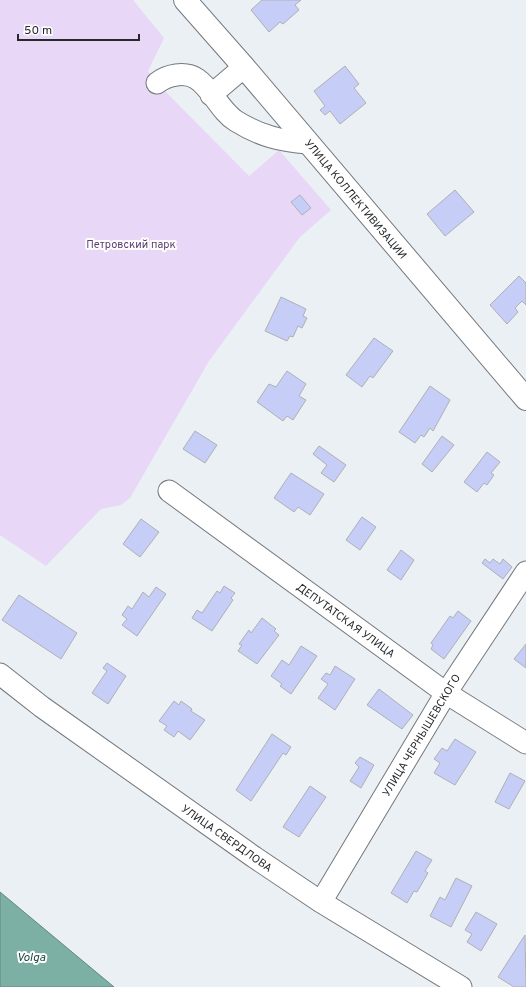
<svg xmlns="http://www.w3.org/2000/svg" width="526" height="987" font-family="Overpass,sans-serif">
  <rect width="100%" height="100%" fill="#ebf0f5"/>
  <path fill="#e8d7f6" d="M0,0H133L164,38L148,71L157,83L249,176L279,150L331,210L300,237L209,361L130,498L121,505L101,509L46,566L0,535Z"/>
  <path fill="#7cb0a4" stroke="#62877f" d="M0,892L114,987H0Z"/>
  <path fill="#c6cdf6" stroke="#afb0b6" d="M262,0H301L295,5L299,10L283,24L280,22L269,32L251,10Z
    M345,66L359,84L354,88L366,103L340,124L330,111L325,115L320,110L325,106L314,91Z
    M455,190L474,212L445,236L427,214Z
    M300,195L311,208L302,215L291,202Z
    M519,276L526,283V305L522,301L515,308L518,312L507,324L490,305Z
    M281,297L306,309L303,316L307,318L302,328L298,326L293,337L290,336L287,341L265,331Z
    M374,338L393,351L373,378L370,376L362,387L346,375Z
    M287,371L306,384L299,396L306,400L293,420L287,416L283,421L257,402L269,384L276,387Z
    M430,386L450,400L433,431L430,428L424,437L421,435L415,443L399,432Z
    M195,431L217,445L205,463L183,449Z
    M442,436L454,445L432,472L422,464Z
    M319,446L346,465L334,482L321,473L327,465L313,454Z
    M487,452L500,462L491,473L494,475L487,485L484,483L477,492L464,482Z
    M291,473L324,494L310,515L298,507L294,512L274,498Z
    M362,517L376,527L360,550L346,540Z
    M141,519L159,532L140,557L123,544Z
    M401,550L414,560L401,580L387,570Z
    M485,559L490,563L493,559L500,564L503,559L512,567L503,579L482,563Z
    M224,586L235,593L231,598L233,600L212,631L192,618L197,610L202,613L217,591L220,593Z
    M156,587L166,594L137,636L122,625L127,619L122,615L128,606L132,609L143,592L149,597Z
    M19,595L77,633L61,659L2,620Z
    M458,611L471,621L444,659L431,649L433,645L431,643L450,616L453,618Z
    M262,618L276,629L274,631L279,635L257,664L238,651L242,645L239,644L249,630L251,633Z
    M526,644V668L514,659Z
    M301,646L317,656L291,694L280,686L282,684L271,676L282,660L289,665Z
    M107,663L126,676L108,704L92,693L107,671L103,668Z
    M335,666L355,679L335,710L318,698L328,684L321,679L326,673L330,675Z
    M379,689L413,715L402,729L367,705Z
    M174,701L179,705L181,701L192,709L191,711L205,720L190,740L178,731L174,737L164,730L167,726L159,721Z
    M272,734L291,747L286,755L283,753L251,801L236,790Z
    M455,739L476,752L455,785L434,773L440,763L434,759L442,748L447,751Z
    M360,757L374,765L361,788L350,781L359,767L355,763Z
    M510,773L525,781L509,809L495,802Z
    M310,786L326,797L299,837L283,827Z
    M416,851L432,860L425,871L428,873L417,892L414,891L407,903L391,893Z
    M456,878L472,886L451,927L430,916L440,897L445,900Z
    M476,912L497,924L481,951L467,942L472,934L465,930Z
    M525,935L526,987H514L498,977Z"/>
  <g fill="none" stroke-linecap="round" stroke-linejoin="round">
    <g stroke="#74787d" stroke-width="23">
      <path id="minor" d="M157,83C167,75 185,71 197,79C211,88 221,112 236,121C260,136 281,141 308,143
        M211,95L244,67
        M169,491L446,693L526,743
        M0,674L42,707L254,857L321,902L461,987
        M321,902L446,693L526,572"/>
    </g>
    <g stroke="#74787d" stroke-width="24">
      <path id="major" d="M185,0L244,67L526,399"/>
    </g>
    <use href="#minor" stroke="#fff" stroke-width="21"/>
    <use href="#major" stroke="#fff" stroke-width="22"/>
  </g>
  <g text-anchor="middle" stroke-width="4" stroke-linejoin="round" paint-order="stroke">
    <g font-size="11" fill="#26282a" stroke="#fff">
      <text transform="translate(356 199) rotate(50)" y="4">УЛИЦА КОЛЛЕКТИВИЗАЦИИ</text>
      <text transform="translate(346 620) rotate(36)" y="4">ДЕПУТАТСКАЯ УЛИЦА</text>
      <text transform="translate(421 735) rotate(-59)" y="4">УЛИЦА ЧЕРНЫШЕВСКОГО</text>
      <text transform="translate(227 838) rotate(35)" y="4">УЛИЦА СВЕРДЛОВА</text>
    </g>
    <g font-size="11" fill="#5d3f71" stroke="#fff">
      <text x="131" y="248">Петровский парк</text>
    </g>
    <g font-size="12" font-style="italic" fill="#17463d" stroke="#fff">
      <text x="31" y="961">Volga</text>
    </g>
  </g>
  <path d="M18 34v6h121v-6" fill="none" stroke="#26282a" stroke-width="2"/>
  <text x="24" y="34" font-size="12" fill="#26282a" stroke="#ffffff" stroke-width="3" paint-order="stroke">50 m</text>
</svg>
